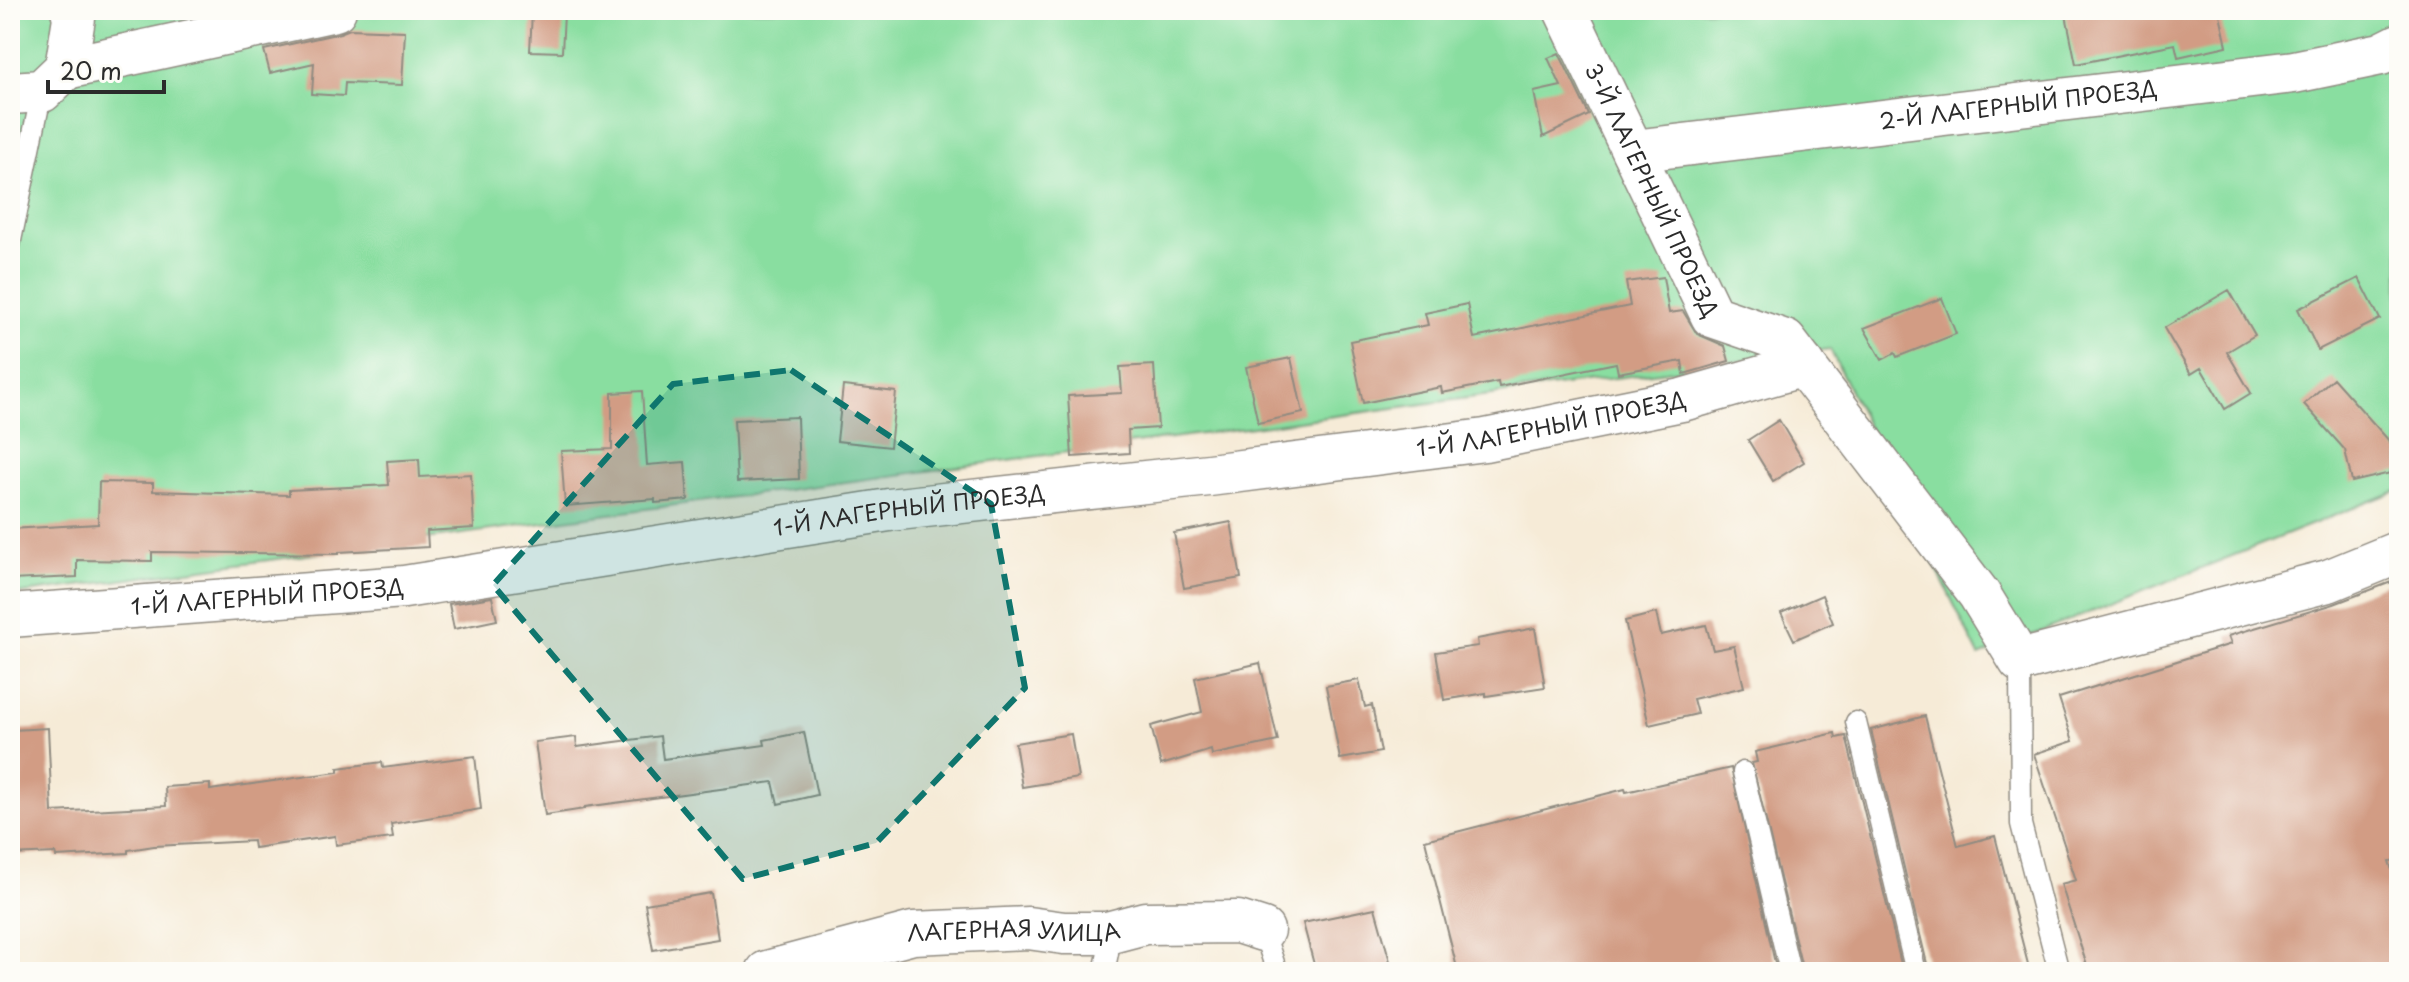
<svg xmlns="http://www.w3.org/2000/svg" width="2409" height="982" font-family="'Playpen Sans',sans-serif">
  <rect width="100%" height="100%" fill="#fdfcf7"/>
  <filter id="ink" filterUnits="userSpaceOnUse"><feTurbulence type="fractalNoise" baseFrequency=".0125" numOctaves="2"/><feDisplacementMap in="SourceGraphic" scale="16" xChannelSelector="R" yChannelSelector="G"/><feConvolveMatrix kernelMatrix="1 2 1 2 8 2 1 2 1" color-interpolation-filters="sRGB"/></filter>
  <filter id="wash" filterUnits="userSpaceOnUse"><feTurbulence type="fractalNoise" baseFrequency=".006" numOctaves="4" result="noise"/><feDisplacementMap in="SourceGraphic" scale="32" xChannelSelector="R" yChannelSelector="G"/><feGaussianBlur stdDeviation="1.8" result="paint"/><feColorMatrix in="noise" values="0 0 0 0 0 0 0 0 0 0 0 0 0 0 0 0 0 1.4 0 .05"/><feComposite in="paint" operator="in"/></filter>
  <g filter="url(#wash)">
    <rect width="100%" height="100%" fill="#f6ebd7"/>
    <path fill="#89dea0" stroke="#5a8466" stroke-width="2" d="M10,10H2399V490L1979,656L1830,349L10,595Z"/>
    <g id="blocks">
      <path fill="#d29c84" d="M2065,10H2219L2227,46L2178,57L2175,44L2076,64Z
        M532,12L564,14L562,52L530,51Z
        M350,29L405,31L402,85L345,83L344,96L312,94L314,63L270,73L264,50L340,33Z
        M1559,53L1589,115L1543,137L1534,92L1561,86L1548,58Z
        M1663,277L1669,313L1683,311L1697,334L1725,346L1729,361L1684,374L1682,361L1618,373L1616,363L1499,387L1498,382L1442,393L1441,387L1363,403L1350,341L1428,325L1425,313L1467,304L1474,338L1630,306L1626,282Z
        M2359,278L2380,319L2318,350L2298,309Z
        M2229,290L2255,335L2227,352L2251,393L2225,409L2201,368L2191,374L2164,328Z
        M1942,298L1956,334L1897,357L1895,353L1882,360L1864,328Z
        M1291,358L1303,413L1258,423L1246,367Z
        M1154,365L1158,428L1128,430L1129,453L1072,457L1068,396L1122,393L1120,367Z
        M2333,378L2399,452V471L2352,482L2345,450L2304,404Z
        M843,386L896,392L890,447L837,441Z
        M642,391L647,465L685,462L688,500L655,503V499L565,506L561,451L612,449V393Z
        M797,417L799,479L737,482L734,420Z
        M1779,420L1804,462L1773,481L1748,440Z
        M419,459L420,477L471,474L474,528L427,531L428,547L339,552V554L152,552V561L77,560V577L10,580V529L98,524L99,482L153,483V491L289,495V490L389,485L387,461Z
        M1231,522L1241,578L1184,588L1174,533Z
        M2399,579V860L2389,861L2399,891V972H2089L2061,884L2076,880L2034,754L2073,741L2059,698L2231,644L2228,636L2334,604Z
        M1822,595L1833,623L1794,640L1781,613Z
        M492,597L497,620L454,629L449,604Z
        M1656,613L1661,635L1706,625L1713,650L1734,646L1744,687L1693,699L1697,714L1649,725L1625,621Z
        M1535,628L1545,687L1486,696V693L1444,700L1436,652L1478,646L1477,639Z
        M1260,663L1278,741L1212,755L1211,750L1161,765L1151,726L1202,712L1195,678Z
        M1359,680L1365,707L1372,705L1381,752L1340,759L1326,686Z
        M1925,716L1958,846L1995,836L2030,972H1929L1871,730Z
        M48,728L52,812L166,806L165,787L210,784V790L338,772V768L382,762L383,768L475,756L481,809L391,824L393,838L336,845L335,836L254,848L253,841L154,846L128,850V853L56,857L55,853L10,855V806H17L13,730Z
        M804,732L817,795L778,804L773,782L585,807V809L545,815L535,742L576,737L577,747L660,736L663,759L765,745L764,740Z
        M1835,733L1836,738L1846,736L1903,972H1803L1752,763L1757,762L1755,752Z
        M1071,734L1078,778L1022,787L1015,743Z
        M1731,768L1777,972H1458L1425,840L1625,789L1626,792Z
        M711,893L718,939L653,950L645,904Z
        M1375,908L1393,972H1316L1303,923Z"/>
    </g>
  </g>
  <g filter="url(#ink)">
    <use href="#blocks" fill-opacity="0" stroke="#908b81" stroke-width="2"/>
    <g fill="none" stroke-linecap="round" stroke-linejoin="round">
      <g stroke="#908b81" stroke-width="23">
        <path id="service" d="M10,245L42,91
          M2020,661L2021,824L2059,972
          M1856,722L1916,972
          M1743,772L1790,972
          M1263,930L1277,972
          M1104,972L1108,953L1107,933"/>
      </g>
      <g stroke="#908b81" stroke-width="45">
        <g id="minor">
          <path d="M72,10L74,18L66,68L335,10"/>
          <path id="s1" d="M1565,10L1712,316L1785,341L1979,594L2020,661L2328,581L2399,552"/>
          <path d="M10,93L42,91L66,68"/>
          <path id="s2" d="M1633,151L2294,72L2381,54L2399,45"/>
          <path id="s3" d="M10,616L404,587L889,510L1209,475L1485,440L1682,400L1804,365"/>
          <path id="s4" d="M767,972L913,933L1028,928L1064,933H1107L1145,923L1238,922L1263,930"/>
        </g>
      </g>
      <use href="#service" stroke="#fff" stroke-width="20"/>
      <use href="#minor" stroke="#fff" stroke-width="42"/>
    </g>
  </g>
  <path fill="#0f766e" fill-opacity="0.2" stroke="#0f766e" stroke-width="6" stroke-dasharray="16 10" stroke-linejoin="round" d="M791,370L991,504L1025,688L876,843L743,879L493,585L673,384Z"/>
  <g text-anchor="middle" stroke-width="8" stroke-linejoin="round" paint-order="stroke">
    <g font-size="22" fill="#2b2b2b" stroke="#fdfcf7">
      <text dy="8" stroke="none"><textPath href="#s2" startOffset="388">2-Й ЛАГЕРНЫЙ ПРОЕЗД</textPath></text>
      <text dy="8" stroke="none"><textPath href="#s1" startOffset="200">3-Й ЛАГЕРНЫЙ ПРОЕЗД</textPath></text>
      <text dy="8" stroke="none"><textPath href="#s3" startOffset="1554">1-Й ЛАГЕРНЫЙ ПРОЕЗД</textPath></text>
      <text dy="8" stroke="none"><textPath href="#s3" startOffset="906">1-Й ЛАГЕРНЫЙ ПРОЕЗД</textPath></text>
      <text dy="8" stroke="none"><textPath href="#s3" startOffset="258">1-Й ЛАГЕРНЫЙ ПРОЕЗД</textPath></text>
      <text dy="8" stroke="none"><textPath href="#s4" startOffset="252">ЛАГЕРНАЯ УЛИЦА</textPath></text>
    </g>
  </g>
  <rect width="2409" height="982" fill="none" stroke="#fdfcf7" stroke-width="40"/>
  <path d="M48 80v12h116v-12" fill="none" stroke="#2b2b2b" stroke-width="4"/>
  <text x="60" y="80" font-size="24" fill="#2b2b2b" stroke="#fdfcf7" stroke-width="6" paint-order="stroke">20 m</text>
</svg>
